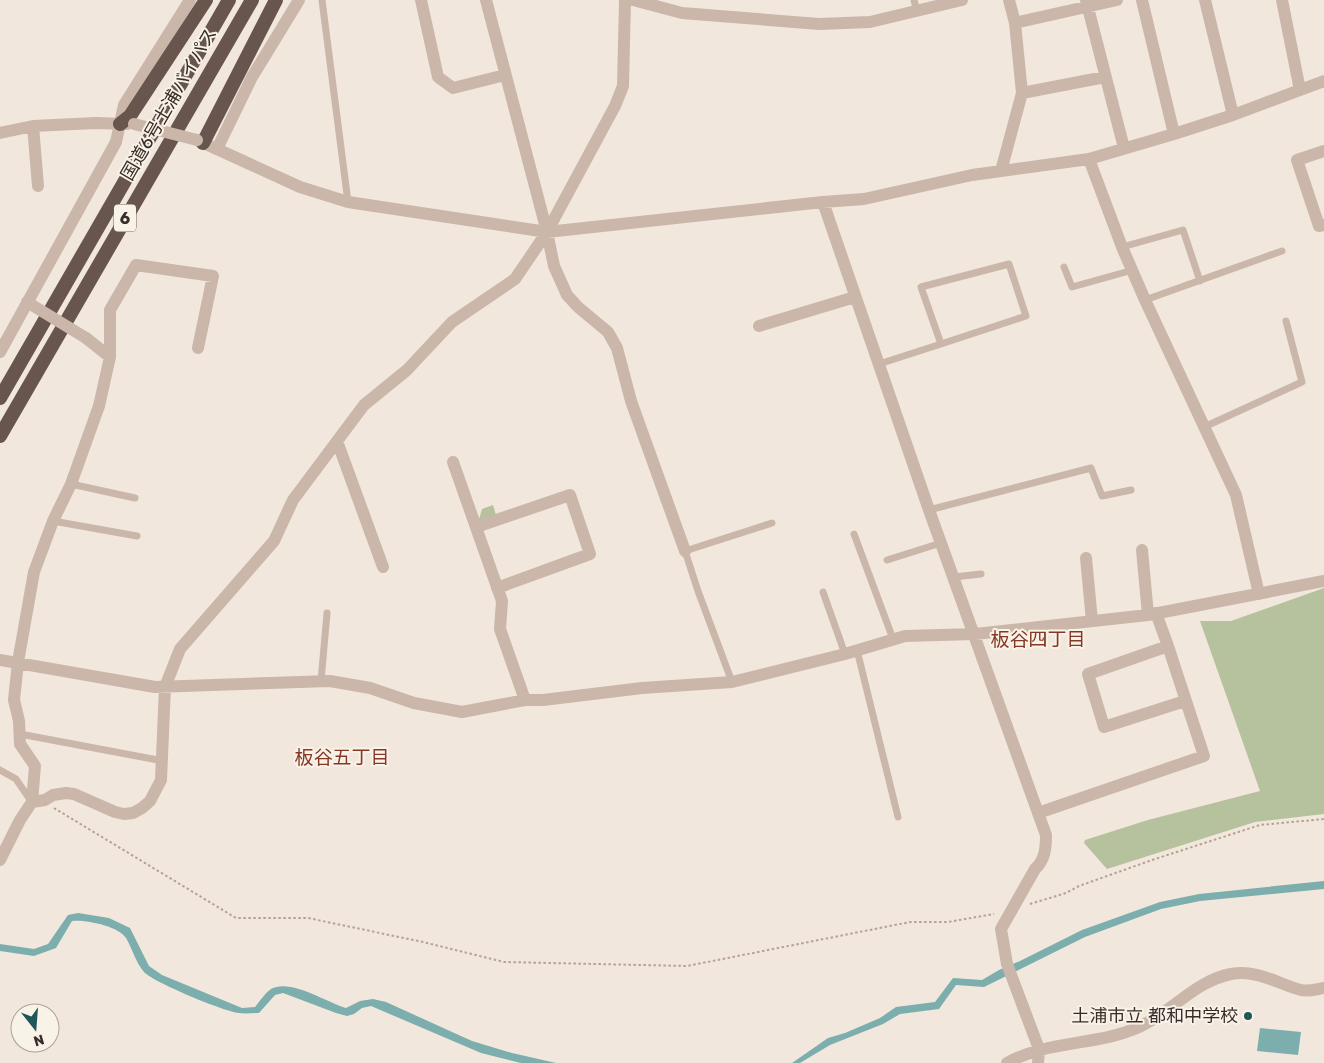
<svg xmlns="http://www.w3.org/2000/svg" width="1324" height="1063" font-family="Rubik,'Noto Sans JP',sans-serif">
  <rect width="100%" height="100%" fill="#f2e7dd"/>
  <path fill="#b6c19d" d="M493,505L496,515L478,523L482,509Z
    M1324,588V814L1255,822L1107,869L1084,843L1085,840L1148,820L1260,791L1200,621H1231Z"/>
  <path fill="#7caeae" d="M1324,881V889L1200,901L1161,909L1085,937L984,987L956,985L939,1009L900,1014L883,1024L830,1045L800,1063H792L828,1038L845,1033L880,1018L896,1007L935,1002L953,978L982,980L999,970L1020,961L1082,930L1160,902L1199,894Z
    M78,913L109,918L130,928L149,966L162,975L242,1008L255,1007C259,1002 265,993 271,989C290,978 326,1002 346,1008L360,1001L373,999L386,1002L472,1041L512,1053L556,1063H521L481,1053L371,1006L362,1008L354,1014L347,1016L336,1013L283,993L275,995L259,1013C252,1013 246,1014 239,1013C225,1012 153,982 144,972C136,963 132,948 126,938C119,926 84,919 72,921L56,948L34,956L0,951V944L34,949L48,944L68,915Z
    M1260,1028L1301,1032L1298,1055L1257,1051Z"/>
  <g fill="none" stroke-linecap="round" stroke-linejoin="round">
    <path stroke="#b6a193" stroke-width="2" stroke-dasharray="2.5 2.5" stroke-linecap="butt" d="M54,808L236,918H308L423,942L504,962L687,966L910,922H948L994,914
      M1030,904L1066,893L1079,886L1152,860L1260,825L1324,819"/>
    <path stroke="#cab7a9" stroke-width="7" d="M322,0L348,202
      M914,0L917,11
      M1122,247L1183,230L1200,281
      M1064,267L1072,287L1133,270
      M1145,300L1282,251
      M879,364L941,344L921,287L1009,264L1026,316L941,344
      M1204,427L1302,382L1286,321
      M71,484L135,498
      M929,510L1091,468L1102,496L1131,490
      M53,521L137,536
      M854,534L893,639
      M887,560L941,543
      M954,577L981,574
      M823,592L845,654
      M857,650L898,817
      M321,681L327,613
      M732,682L698,591L685,551L772,523
      M20,734L163,761
      M0,770L16,779L31,801"/>
    <path stroke="#cab7a9" stroke-width="12" d="M421,0L438,77L453,88L505,75
      M486,0L547,232L554,266L567,295L578,307L608,332L617,348L631,401L685,551
      M633,0L682,13L819,24L870,22L962,0
      M1086,0L1124,148
      M1142,0L1174,134
      M1205,0L1233,115
      M1282,0L1300,90
      M1015,23L1117,0
      M1022,93L1105,77
      M33,126L38,186
      M0,133L33,126L96,123L127,124
      M197,140L300,187L348,202L547,232L823,202L864,199L972,175L1089,159L1174,134L1233,115L1324,81
      M217,149L252,77L299,0
      M1324,151L1297,160L1319,226L1324,225
      M1089,159L1122,247L1145,300L1236,495L1259,594
      M1001,171L1022,93L1015,23L1009,0
      M823,202L929,510L1046,835C1046,848 1045,860 1035,869L1001,929L1007,964L1039,1049L1038,1063
      M759,326L855,297
      M0,352L116,142L124,105L190,0
      M110,357V310L136,265L213,276L198,348
      M337,441L383,567
      M453,462L502,601L500,629L525,700
      M476,527L570,495L590,554L497,588
      M1142,550L1148,615
      M1086,558L1092,621
      M1168,646L1088,674L1104,727L1185,701
      M0,660L155,687L330,681L370,688L414,703L462,712L525,700H543L642,688L732,682L845,654L905,636L975,634L1148,615L1324,581
      M32,802L45,800L53,795L66,793L74,794L115,812L124,814L133,813L142,808L150,801L161,780L165,687L180,649L274,541L293,500L364,405L407,370L452,322L515,279L547,232L615,106L623,86L625,0
      M1038,813L1204,756L1168,646L1156,613
      M0,860L20,820L32,802L35,766L20,744L19,721L14,700L18,662L34,572L53,521L71,484L99,406L110,357L86,338
      M1007,1063C1048,1040 1097,1046 1139,1027C1172,1012 1195,981 1231,974C1257,969 1278,984 1301,990C1308,992 1317,989 1324,988"/>
    <path stroke="#68554d" stroke-width="14" d="M120,124L130,116L206,0
      M203,143L276,0
      M0,398L229,0
      M0,436L252,0"/>
    <path stroke="#cab7a9" stroke-width="12" d="M134,124L197,140
      M27,302L86,338"/>
  </g>
  <circle fill="#1f5658" stroke="#f9f2e9" stroke-width="2" cx="1248" cy="1016" r="5"/>
  <g text-anchor="middle" stroke-width="4" stroke-linejoin="round" paint-order="stroke">
    <rect fill="#f9f2e9" stroke="#716863" stroke-width="1" x="114" y="204.5" width="22" height="27" rx="4"/>
    <g font-size="16" font-weight="bold" fill="#372d29">
      <text x="125" y="224">6</text>
    </g>
    <g font-size="18" fill="#372d29" stroke="#f9f2e9">
      <text transform="translate(169 104) rotate(-60)" y="6">国道6号土浦バイパス</text>
    </g>
    <g font-size="18" fill="#372d29" stroke="#f9f2e9" text-anchor="end">
      <text x="1238" y="1022">土浦市立 都和中学校</text>
    </g>
    <g font-size="19" fill="#853823" stroke="#f9f2e9">
      <text x="1038" y="646">板谷四丁目</text>
      <text x="342" y="764">板谷五丁目</text>
    </g>
  </g>
  <g transform="translate(35 1028) rotate(163)"><circle r="24" fill="#f9f2e9" stroke="#aba39c"/>
  <path d="M0-4L9 19L0 12L-9 19Z" fill="#1f5658"/>
  <text y="-8" font-size="14" font-weight="bold" text-anchor="middle" fill="#372d29">N</text>
  </g>
</svg>
